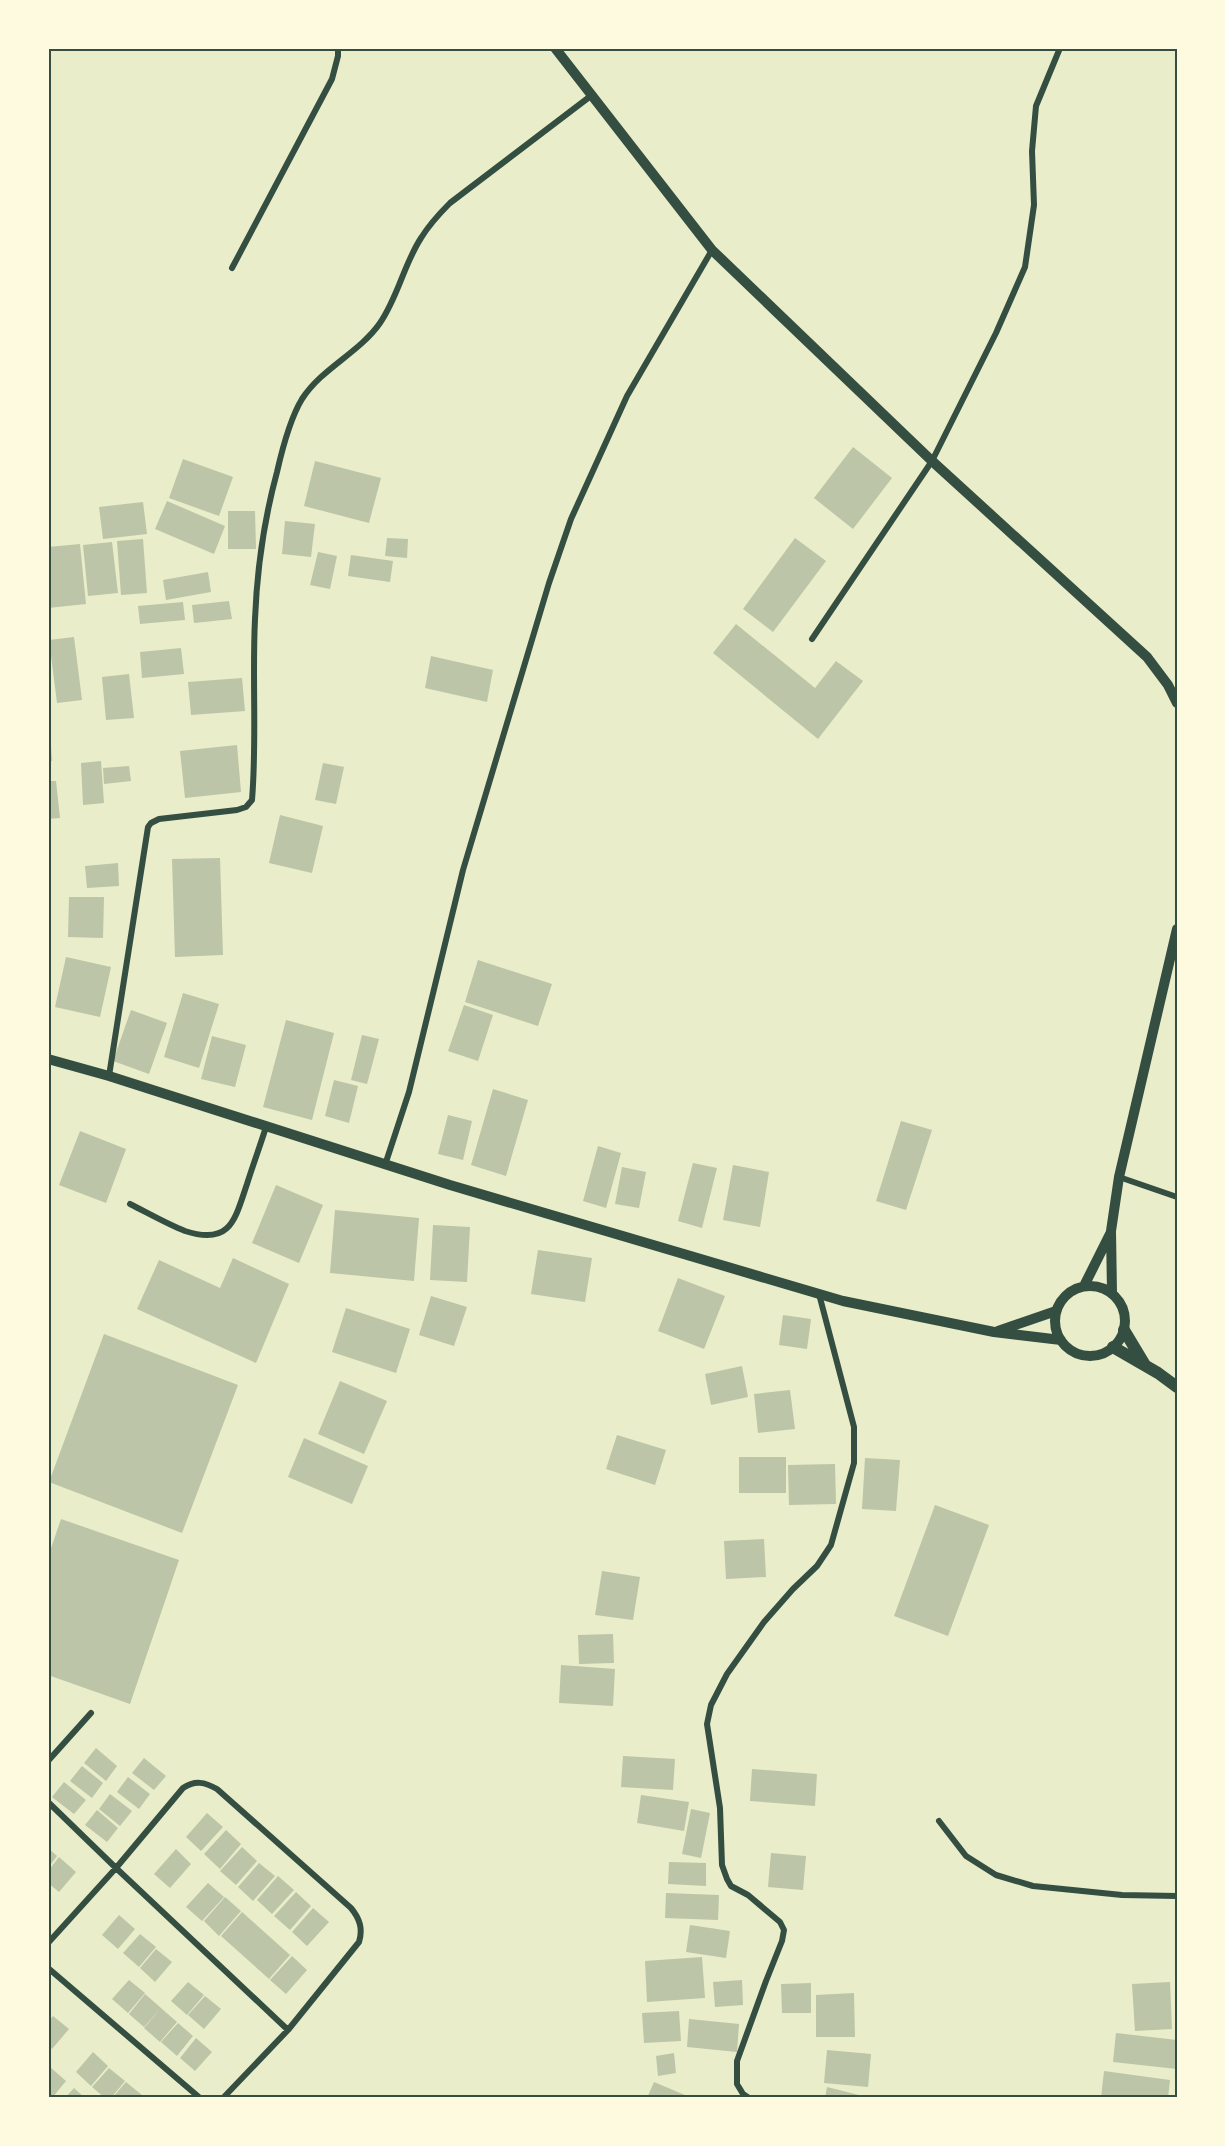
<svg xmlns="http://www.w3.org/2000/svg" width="1225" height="2146" font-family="Barlow,sans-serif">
  <rect width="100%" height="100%" fill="#e9edc9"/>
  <path fill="#bcc5a7" d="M853,447L892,478L853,529L814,498Z
    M183,459L233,477L219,516L169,498Z
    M315,461L381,478L369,523L304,506Z
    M167,501L225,526L214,554L155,529Z
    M143,502L147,534L103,539L99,507Z
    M228,511H255L256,549H228Z
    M285,521L315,524L311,557L282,554Z
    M387,538L408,539L407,558L385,556Z
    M795,538L826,561L773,632L743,609Z
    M143,539L147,593L121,595L117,541Z
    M112,542L118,593L88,596L83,545Z
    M80,544L86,604L48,608V547Z
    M318,552L337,556L330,589L310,585Z
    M351,555L393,561L390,582L348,576Z
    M208,572L211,592L166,600L163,580Z
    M229,601L232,619L194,623L192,605Z
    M183,602L185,620L140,624L138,606Z
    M736,624L815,688L836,661L863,681L818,739L713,653Z
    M74,637L82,700L57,703L49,640Z
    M181,648L184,674L142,678L140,652Z
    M431,656L493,670L487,702L425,688Z
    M129,674L134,718L106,720L102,677Z
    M242,678L245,711L191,715L188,682Z
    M48,731H50L52,761H48Z
    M237,745L241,792L185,798L180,751Z
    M101,761L104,803L83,805L81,763Z
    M323,763L344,767L336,804L315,800Z
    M129,766L131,781L104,784L103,768Z
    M48,781H56L60,818L48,819Z
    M280,815L323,826L312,873L269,863Z
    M220,858L223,955L175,957L172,859Z
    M118,863L119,886L87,888L85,866Z
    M69,897H104L103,938L68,937Z
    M66,957L111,967L100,1017L55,1007Z
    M478,960L552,984L538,1026L465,1002Z
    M183,993L219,1004L199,1068L164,1057Z
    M464,1005L493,1015L478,1061L448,1051Z
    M131,1010L167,1023L149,1074L113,1061Z
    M286,1020L334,1033L312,1120L263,1107Z
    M362,1035L379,1039L367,1084L351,1080Z
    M212,1036L246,1045L235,1087L201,1079Z
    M334,1080L358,1086L349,1123L325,1116Z
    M493,1089L528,1100L506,1176L471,1165Z
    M448,1115L472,1121L463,1160L438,1154Z
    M901,1121L932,1130L906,1210L876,1201Z
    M80,1131L126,1149L106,1203L59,1185Z
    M598,1146L621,1153L606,1208L583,1201Z
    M693,1163L717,1168L702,1228L678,1221Z
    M733,1165L769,1172L760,1227L723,1220Z
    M622,1167L646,1172L639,1208L615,1204Z
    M276,1185L323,1205L299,1263L252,1243Z
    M335,1210L419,1218L414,1281L330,1273Z
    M433,1225L470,1227L467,1282L430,1280Z
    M538,1250L592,1258L585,1302L531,1294Z
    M233,1258L289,1284L256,1363L137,1309L159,1260L220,1288Z
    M678,1278L725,1296L704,1349L658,1331Z
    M431,1296L467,1307L454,1346L419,1335Z
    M346,1308L410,1329L396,1373L332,1352Z
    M783,1315L811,1319L807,1349L779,1345Z
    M104,1334L238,1385L182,1533L49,1482Z
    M742,1366L748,1397L711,1405L705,1374Z
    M340,1381L387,1401L364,1454L318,1434Z
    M790,1390L795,1429L758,1433L754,1394Z
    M617,1435L666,1450L655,1485L606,1469Z
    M304,1438L368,1466L352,1504L288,1477Z
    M739,1457H786V1493H739Z
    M865,1458L900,1460L896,1511L862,1509Z
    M835,1464L836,1504L789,1505L788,1465Z
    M935,1505L989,1525L948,1636L894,1616Z
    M61,1519L179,1560L130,1704L48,1675V1557Z
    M764,1539L766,1577L726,1579L724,1541Z
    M602,1571L640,1577L633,1620L595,1615Z
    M613,1634L614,1663L579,1664L578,1635Z
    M561,1665L615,1669L613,1706L559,1703Z
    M96,1748L117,1766L106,1781L84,1763Z
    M623,1756L675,1759L673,1790L621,1787Z
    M144,1758L166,1776L154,1790L132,1773Z
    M82,1766L103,1783L92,1798L70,1781Z
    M752,1769L817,1774L815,1806L750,1801Z
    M128,1777L150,1794L139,1809L117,1792Z
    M64,1782L86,1800L74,1814L52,1797Z
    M110,1794L132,1811L120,1826L99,1809Z
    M641,1795L689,1802L684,1831L637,1823Z
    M691,1809L710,1813L701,1858L682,1854Z
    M97,1810L118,1828L107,1842L85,1825Z
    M207,1813L223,1827L201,1851L186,1837Z
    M226,1830L241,1844L220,1869L204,1854Z
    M242,1847L257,1861L236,1885L220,1871Z
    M48,1848L57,1856L48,1868Z
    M176,1849L191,1864L170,1888L154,1874Z
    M771,1853L806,1856L803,1890L768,1887Z
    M59,1857L76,1872L59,1892L48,1883V1871Z
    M669,1862L706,1863V1886L668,1884Z
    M259,1863L275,1876L253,1901L238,1887Z
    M278,1876L294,1890L272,1914L257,1900Z
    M208,1883L224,1897L202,1921L186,1907Z
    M296,1892L311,1906L290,1930L274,1916Z
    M666,1893L719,1895L718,1920L665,1918Z
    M225,1897L241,1911L219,1936L204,1921Z
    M313,1908L329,1922L307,1946L292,1932Z
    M242,1912L290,1955L269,1979L221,1936Z
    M119,1915L135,1929L118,1949L102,1935Z
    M690,1925L730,1931L726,1958L686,1952Z
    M140,1934L156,1947L139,1967L123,1953Z
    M156,1949L172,1962L155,1982L140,1968Z
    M292,1956L307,1970L286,1994L270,1980Z
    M702,1957L705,1998L647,2002L645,1961Z
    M129,1980L145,1993L128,2013L112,1999Z
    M742,1980L743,2005L715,2007L713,1982Z
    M188,1982L204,1995L187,2015L171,2001Z
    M1170,1982L1172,2029L1135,2031L1132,1984Z
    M811,1983V2013H782L781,1984Z
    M854,1993L855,2037H816V1995Z
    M145,1994L161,2008L144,2027L129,2014Z
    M205,1996L221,2009L204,2029L188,2015Z
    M161,2008L177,2022L160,2042L144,2028Z
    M679,2011L681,2041L644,2043L642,2013Z
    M53,2016L69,2029L52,2049L48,2045V2022Z
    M689,2019L739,2024L737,2052L687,2047Z
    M178,2023L193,2036L177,2056L161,2042Z
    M1116,2033L1177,2040V2069L1113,2062Z
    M196,2038L212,2052L195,2071L180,2058Z
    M827,2050L871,2054L868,2087L824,2083Z
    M93,2052L108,2066L91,2086L76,2072Z
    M674,2053L676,2073L658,2076L656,2056Z
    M50,2067L66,2081L52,2098L48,2094V2070Z
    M109,2068L125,2081L111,2098H105L92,2087Z
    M1104,2071L1170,2080L1168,2098H1101Z
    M126,2082L142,2095L140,2098H112Z
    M654,2082L692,2098H647Z
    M827,2087L867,2097V2098H825Z
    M74,2088L85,2098H65Z"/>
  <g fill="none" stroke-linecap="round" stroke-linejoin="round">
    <path stroke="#344e41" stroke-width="6" d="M232,268L332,79L338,56V48
      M812,639L932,461L996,333L1025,267L1034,205L1032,151L1036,106L1060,48
      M109,1076L148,827L151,823L159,819L237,810L246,807L252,800C257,740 252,679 255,619C257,569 264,520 277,472C282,450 291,417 302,399C322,368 359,353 380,323C398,297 404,264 421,238C429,225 439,214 450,203L592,95
      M385,1165L409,1092L463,870L549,583L571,519L627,396L712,250
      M1119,1177L1177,1197
      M130,1204C148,1213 167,1224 185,1231C231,1246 235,1219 247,1184C253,1165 260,1146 266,1127
      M48,1761L91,1713
      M48,1802L116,1868L183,1788C195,1780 205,1782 217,1789L351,1908C360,1919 363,1929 359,1942L288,2030L223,2098
      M939,1821L966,1856L996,1875L1033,1886L1122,1895L1177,1896
      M48,1943L116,1868L288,2030
      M48,1968L200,2098
      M749,2098L743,2094L737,2084V2061L766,1981L782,1941L784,1930L780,1922L748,1895L731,1886L727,1879L722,1865L720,1808L707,1724L711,1705L727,1674L764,1622L793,1589L817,1566L831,1545L854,1463V1427L819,1294"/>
    <path stroke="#344e41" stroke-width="10" d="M555,48L712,250L932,461L1147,657L1168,685L1177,703
      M48,1059L109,1076L450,1185L843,1301L994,1332L1061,1340
      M1084,1286L1110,1234
      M1055 1321a35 35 0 1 1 70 0a35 35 0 1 1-70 0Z
      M1112,1293L1111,1231L1119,1177L1177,929
      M998,1331L1056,1311"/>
    <path stroke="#344e41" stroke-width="12" d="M1124,1330L1145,1365
      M1113,1347L1158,1373L1177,1387"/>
  </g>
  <rect width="1225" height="2146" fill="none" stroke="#fefae0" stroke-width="99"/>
  <rect x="50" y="50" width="1126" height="2046" fill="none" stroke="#344e41" stroke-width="2"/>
</svg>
